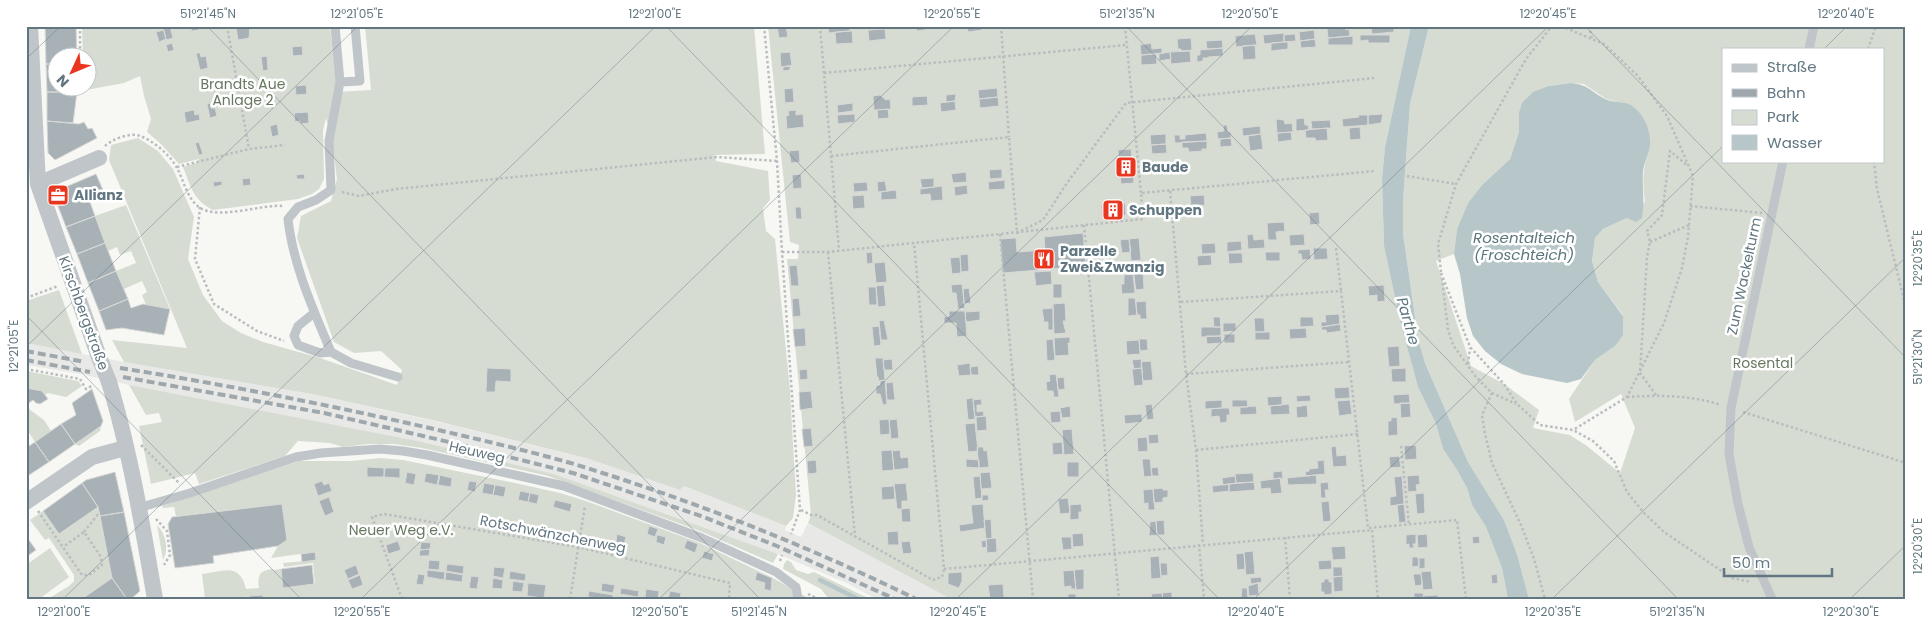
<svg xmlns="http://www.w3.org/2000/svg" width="1932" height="625" font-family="Poppins,sans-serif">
  <rect width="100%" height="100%" fill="#f7f7f4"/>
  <path fill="#e8e8e7" d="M26,343L124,362L312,394L434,421L586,458L680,490L684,486L786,526L785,530L801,537L808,523L951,599H876L849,584L778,554L557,475L143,390L129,385L81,374L26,365Z"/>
  <path fill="#d7dcd3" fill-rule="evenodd" d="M82,26H330L337,92L371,90L365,26H754L765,154L715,155L716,161L768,171L770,200L763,208L766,231L775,239L790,391L796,495L793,518L786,526L684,486L680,490L586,458L432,420L312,394L124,362L112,340L187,348L109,160L111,145L138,138L158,151L173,169L194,217L188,259L203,295L222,321L241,333L263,342L320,358L397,385L402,370L381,351L354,353L334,342L297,238L301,216L331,201L337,179L332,140L326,118L323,130L324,179L319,189L312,194L298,199L213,210C193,200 191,187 183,167L199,162V159L179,164L161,144L147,132L151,119L144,96L140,76L124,83L86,90L88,58L83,57Z
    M768,26H1411L1385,147L1382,178L1384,246L1400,321L1418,387L1436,424L1443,449L1457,470L1467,488L1472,505L1486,527L1502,568L1508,599H951L808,523L811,515L787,259H798L799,245L790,242Z
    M1429,26H1906V599H1529L1517,554L1504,520L1468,462L1425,363L1418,338L1403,233V201L1410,104ZM1723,49H1883V161H1723ZM1571,83L1584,84L1606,99L1630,105L1650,146C1643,167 1642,180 1645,202L1627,218L1603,229L1595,238L1592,261L1598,282L1623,315L1615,346L1595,360L1569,399L1575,422L1621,394L1635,428L1620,473L1587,446L1570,435L1533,428L1539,410L1504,384L1471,366L1436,261L1454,254L1457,229L1468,203L1482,185L1510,159L1519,132V113L1549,86Z
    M126,205L170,309L146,305L142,295L147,292L142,281L124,289L116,271L136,263L131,251L120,255L117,247L108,251L95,216Z
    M59,290L82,354L26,343V301Z
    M26,371L78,381L82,386L66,397L48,393L45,395L42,391L26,388Z
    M129,385L422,442L557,475L778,554L773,563L700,531L548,476L422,448L394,444H368L343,447L330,443L298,441L285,456L199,484L195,473L151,484L139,426L162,422L159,413L146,415Z
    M26,407L44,420L51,431L35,442L26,428Z
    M101,426L100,431L79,446L75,444Z
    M380,458L403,460L515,483L560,493L586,501L700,543L773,578L810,599H263L262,595L226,599H205L202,574C223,571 240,562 246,589L259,588C257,575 260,570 273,569V570L281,569L284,588L315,584L313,563L284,567L283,563L316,560L315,552L271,558L278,546L287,539L282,504L176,516L174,507L163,508L162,506L299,461H351Z
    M98,507L112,578L82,599H48L69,586L74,581V575L49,538L45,540L30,520L43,511L59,534Z
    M157,525C166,534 169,549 163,560Z
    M50,548L69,577L39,599H26V565Z
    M787,560L791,562L796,570L808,574L814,572L870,599H829L821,589L783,569L784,564Z"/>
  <path fill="#b6c6c9" d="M1411,26H1429L1410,104L1403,201V233L1418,338L1425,363L1468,462L1504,520L1517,554L1529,599H1508L1502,568L1486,527L1472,505L1467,488L1457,470L1443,449L1436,424L1418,387L1400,321L1384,246L1382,178L1385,147Z
    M1571,83C1589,85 1590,91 1605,99C1613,103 1623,101 1631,105C1644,114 1651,130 1650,145C1649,154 1644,162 1643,172C1642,188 1645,201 1642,218L1636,222L1627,218L1603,229L1595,238L1592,261L1598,282L1623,316V335L1615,346L1595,360L1581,379L1567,383L1522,374L1501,364L1485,351L1473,336L1467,318L1460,274L1454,254L1457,229L1468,203L1482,185L1510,159L1519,132V113L1522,103L1533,92L1549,86Z"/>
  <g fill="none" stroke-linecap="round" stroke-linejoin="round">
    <path stroke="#b6c6c9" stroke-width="4.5" d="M820,580L858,599"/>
  </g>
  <path fill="#a7b1b6" stroke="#d9d8d6" d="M45,26H76L77,58H58V64H46Z
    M170,26L173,38L166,40L163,28Z
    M189,26H198L199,30L192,31Z
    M250,26L249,38L238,40L236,27Z
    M777,26H786L788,37L779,38Z
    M828,26H850V31L829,33Z
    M869,26H881V27L879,29L869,30Z
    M916,26H938V28L917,31Z
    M967,26H982V30L968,32Z
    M1345,26L1346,30L1349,29L1350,36L1328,38L1327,29Z
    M1371,26H1394V32L1372,34Z
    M885,29L886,39L869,41L868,30Z
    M164,30L166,39L159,42L156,32Z
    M1314,30L1315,39L1300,41L1299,32Z
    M850,31H852L853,43L836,44L835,32Z
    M1284,33V42L1264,44L1263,35Z
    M1255,34L1257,45L1236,47L1235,36Z
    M1295,34L1296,41L1284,42V35Z
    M1360,35H1390V43H1368V40L1360,41Z
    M1353,36V45H1328V38Z
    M1191,38L1192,50L1181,51V49H1178L1177,39Z
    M1315,39L1316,47L1301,48L1300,41Z
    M1222,40L1223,48L1207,49L1206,41Z
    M1284,42H1288V49L1271,51V43Z
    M172,43L174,50L168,52L166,45Z
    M1151,43L1152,49L1162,48V53L1141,55L1140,45Z
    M1255,45L1256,59L1243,60L1242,46Z
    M302,46L303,55L293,56L292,47Z
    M1223,48V56L1208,57V58H1203V61L1197,62V55H1200V50Z
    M1190,51L1191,62L1171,64L1170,52Z
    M790,52L792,65L781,67L780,53Z
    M1170,52L1171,59L1159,61V54Z
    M196,53H200L201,57L206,56L208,68L200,70Z
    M1156,54L1157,64L1141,65V55Z
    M267,56L268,70L263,71L261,57Z
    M46,64H58V88H77V92H47Z
    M790,66V70L783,71V67Z
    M306,85L307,94L296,95L295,86Z
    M793,88L794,102L785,103L784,89Z
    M997,88L998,97L979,99L978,90Z
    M47,92H77L73,123L47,121Z
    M956,94L955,101L946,102V95Z
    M273,95L275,108L270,109V105H267L265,96Z
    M880,95L886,100L890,99L891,109L874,110L873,96Z
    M927,96L928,105L912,106V97Z
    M998,97L999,106L980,108L979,99Z
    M955,101L956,110L941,112L940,103Z
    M210,103L211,108H215L217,116L210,118L207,104Z
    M853,103V111L838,113L837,105Z
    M888,109L889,118L878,119L877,110Z
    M194,110L195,115L199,114L200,120L186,123L184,112Z
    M796,110V115L803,114L804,127L787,129L786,116L789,115L788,111Z
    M308,112L309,123L300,124V121L295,122L294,113Z
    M855,114V122L838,124L837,115Z
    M1383,114L1381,123L1368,125V115Z
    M1358,115H1368V125L1343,127L1342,119L1359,117Z
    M1304,118L1305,125H1308L1309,130L1296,131V119Z
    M1276,119L1284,120L1285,124L1292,123L1293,132L1277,133Z
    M1330,120L1331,128L1312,129L1311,121Z
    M47,121L79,124L84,122L88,129L92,128L97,138L55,160L48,153Z
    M277,124L279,135L272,137L270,126Z
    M1223,125H1227L1228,132H1231V138L1218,139L1217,132L1224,131Z
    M1260,126L1261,134L1243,136L1242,128Z
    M1360,127L1361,139L1350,140L1349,128Z
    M1327,128L1328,140L1316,141L1315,138H1306L1305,130Z
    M1291,132L1292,140L1278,142L1277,133Z
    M1206,133L1207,141L1175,143L1174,135H1180V139H1185V135Z
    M1166,134V144L1151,145L1150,135Z
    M1261,134L1263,149L1250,151L1248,136Z
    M1231,138L1232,146L1220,147V139Z
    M1207,141V149H1202V151L1189,152L1188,148H1182V142Z
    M199,142L203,154L199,155L195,143Z
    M1166,144L1167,153L1152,154L1151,145Z
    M1131,149L1134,183L1121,184L1118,150Z
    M799,150L800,162L791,163L789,151Z
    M1002,169V178L990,179L989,170Z
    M966,172L967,182L953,183L951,174Z
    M96,174L106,197L90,202L95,216L66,227L54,196L56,191Z
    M304,174L305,179H297L296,175Z
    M801,174L802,188L793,189L792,175Z
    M250,178L251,185L243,186L242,179Z
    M934,178V187L922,188L920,179Z
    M1005,180V189L989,190L988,182Z
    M222,181V185L214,187L213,182Z
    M885,181L887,191L878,192L877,182Z
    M867,182L868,191L854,192L853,183Z
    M967,185L968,194L955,196L954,187Z
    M942,186L943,200L931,201L930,194L920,195V189Z
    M896,190L897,199L881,200V192Z
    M864,195L865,208L853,209L852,196Z
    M1204,195L1205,205L1191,206L1190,196Z
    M1125,203L1126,215L1102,217L1101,205Z
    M795,207H801L802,219H796Z
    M1319,212L1320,224L1310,225L1309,213Z
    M95,216L105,243L77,254L66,227Z
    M1284,222L1285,231L1276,232L1277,240H1268L1267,223Z
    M1083,233L1086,266L1003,273L1000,239L1016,238L1017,252L1045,250L1044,237Z
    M1253,234L1254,240L1264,239L1265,248L1248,249L1247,235Z
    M1304,234L1305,245L1290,246L1289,235Z
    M1139,238L1141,260L1131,261L1129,239Z
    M1129,239L1131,252L1122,253L1120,240Z
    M1241,241L1242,250L1227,252V242Z
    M105,243L116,271L88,283L77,254Z
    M1215,243L1216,253L1202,254L1201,244Z
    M1313,248H1327L1328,259L1314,260Z
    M1310,249L1311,259L1302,260L1301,254H1298V250Z
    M872,252L873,263L867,264L866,253Z
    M1265,252H1280V261H1266Z
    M1228,253H1242L1243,263L1229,264Z
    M968,254L969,271L961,272L960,255Z
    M1211,255L1212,265L1198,266L1197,256Z
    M960,257L961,273L952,274L950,258Z
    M885,262L887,282L876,283L874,263Z
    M797,265L799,286H791L789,266Z
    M1143,269L1144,289L1136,290L1133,270Z
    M116,271L128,299L99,311L88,283Z
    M1051,271L1052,284L1036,286L1034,272Z
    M1133,274L1135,293L1122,294L1121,284H1124V275Z
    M962,284L965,308L958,309L956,293H952L951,285Z
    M1053,284H1062V298H1053Z
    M884,285L886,306L878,307L876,286Z
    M1384,285L1385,301L1377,302V295L1369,296L1368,286Z
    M868,287H876L877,305H869Z
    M969,288L971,303L964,304L963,289Z
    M799,298L801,316L793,317L792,299Z
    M1128,298H1135L1137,315L1128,316Z
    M128,299L131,308L143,304L170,309L164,335L122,328L106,330L99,311Z
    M1146,301L1147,319H1140V315H1137L1136,302Z
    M1065,303L1066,321H1063L1066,333L1054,334L1053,304Z
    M1053,308V330H1048V322H1044L1042,309Z
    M949,311H965L967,336L957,337L956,323H944V317L949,316Z
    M980,311V320L966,322L965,312Z
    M1339,314L1340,324L1321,327V322H1326L1325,315Z
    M1213,317H1220L1221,327H1214Z
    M1300,317H1313L1314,326L1300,327Z
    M1254,318H1264L1265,332H1255Z
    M884,320L888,340H881L879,321Z
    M1223,323H1236V331L1223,332Z
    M1340,324L1341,331L1327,333L1326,330H1322L1321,327Z
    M879,326L881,345L874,346L872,327Z
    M1201,327H1221V336L1201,337Z
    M805,328L806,346L795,347L793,329Z
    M1306,328L1307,338L1290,339L1289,329Z
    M1255,332H1270V340H1255Z
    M1224,334H1235V343H1224Z
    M1206,336H1221L1222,343L1207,344Z
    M1070,337V343H1068L1069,355L1055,356L1054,338Z
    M1053,339L1055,360L1047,361L1046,340Z
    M1147,339L1148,350L1140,351L1139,339Z
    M1139,340L1140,354L1127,355L1126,341Z
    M1399,346L1400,366L1389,367L1387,347Z
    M875,358H883L885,380L879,381L878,377H877Z
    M892,359L893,370H884L883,360Z
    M1141,359L1142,368L1134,369L1132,360Z
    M1151,361L1153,380L1143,381L1141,362Z
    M970,363L971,375L959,376L957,365Z
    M978,366L979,375H971L970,367Z
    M487,368L511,369V382L496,381L495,392H486Z
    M1142,368L1143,385L1134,386L1132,369Z
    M1406,368V382H1392L1391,369Z
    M807,369L808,379L800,380L799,370Z
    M1056,374L1059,397H1054L1053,391H1047L1046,382L1050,381L1049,375Z
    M1064,377L1065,389L1058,390L1057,378Z
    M885,380L887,404L883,405L880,394H876V386L880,385V381Z
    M893,382L895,400H887L886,383Z
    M1349,387L1350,398L1335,399L1334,388Z
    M26,388L42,391L48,399L40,404L36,403L33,400L26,405Z
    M92,389L103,421L101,426L75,444L61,424L76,415L72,403Z
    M811,391L813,408L800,410L799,392Z
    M1409,394L1410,403L1394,404L1393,395Z
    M1310,395L1311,401L1297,402L1296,396Z
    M1282,396V405L1268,406L1267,397Z
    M973,398L975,419L968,420L966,399Z
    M981,399L982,405H977V412L983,411L984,416L975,417L973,400Z
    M1222,400V408L1205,409V401Z
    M1232,400H1247L1248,407H1232Z
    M1350,400L1352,414L1339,416L1337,401Z
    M1400,403H1410L1411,417L1401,418Z
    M1152,404L1154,419L1147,420L1145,405Z
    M1289,404L1290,414L1271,415L1270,406Z
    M1307,405L1308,417L1297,418L1296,407Z
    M1070,406L1071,417L1062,418L1060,408Z
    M1256,406L1257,414L1240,415V407Z
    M1222,408H1229L1230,415H1227V422L1220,423L1219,416L1211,417V409Z
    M1060,411L1061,422L1051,423L1050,412Z
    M1142,414V422L1125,424L1124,415Z
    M986,416L987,430L977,431L976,417Z
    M1397,417L1398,435L1388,436V421H1391V418Z
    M889,419L890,434L880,435L879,420Z
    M897,419L899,438L891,439L889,420Z
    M975,423L978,451L968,452L965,424Z
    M61,424L75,444L49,462L35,442Z
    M811,428L813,446L804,447L802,429Z
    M1072,429L1074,454L1064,455L1062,430Z
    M1158,434L1159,443L1149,444L1148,435Z
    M1147,437L1148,451L1138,452L1137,438Z
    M35,442L49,462L26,477V448Z
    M1062,442L1063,454L1053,455L1052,443Z
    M1416,445L1417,459L1405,460L1404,446Z
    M1336,446L1337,456L1346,455L1347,466L1333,467L1331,447Z
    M977,447H983L984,451L987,450L989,467L979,468Z
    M892,450L894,470L882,471L881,451Z
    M900,450L901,458L908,457L909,468L894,470L892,451Z
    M1399,456L1401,467L1390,468L1389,457Z
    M966,459L979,460V468L966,467Z
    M1142,459H1150L1152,476L1144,477Z
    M816,460L817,473L808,474L807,461Z
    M1324,460L1325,474L1306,476L1305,472L1309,471V469L1318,468L1317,461Z
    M1067,462H1079V477H1067Z
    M367,467L384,468V477H367Z
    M1158,467L1159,476H1152L1151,468Z
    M385,468H400V478L384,477Z
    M1282,471L1283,478L1273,479V472Z
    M115,472L124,512L100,516L98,507L82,483L86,480Z
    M407,472L416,474L414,485L405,483Z
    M990,472L992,488L981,489L980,473Z
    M426,473L439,475L437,485L424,482Z
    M1253,473L1254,482L1236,483L1235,474Z
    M440,475L452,478L451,487L438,485Z
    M1316,475L1317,484L1288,485L1287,478Z
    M1419,475L1420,484L1416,485L1417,491L1408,492L1407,476Z
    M980,476L982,498L975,499L973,477Z
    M1235,476L1236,483L1223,485L1222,478Z
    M1402,476L1404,504L1390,506V497L1396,496L1394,477Z
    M1280,478L1282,493L1271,494L1270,488L1261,489L1260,481Z
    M322,481L324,485L329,483L332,491L318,496L314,484Z
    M469,481L477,482L475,492L467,490Z
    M1254,482L1255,490L1229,492V484Z
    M1328,482L1329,490H1325L1326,498H1321L1320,483Z
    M82,483L98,507L59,534L43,511Z
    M484,483L495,485L493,495L482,493Z
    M906,483L908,501H902V509H897L894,484Z
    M1229,484V491L1213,493L1212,486Z
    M495,485L506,487L504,497L493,495Z
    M894,486L895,499L882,500L881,487Z
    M1163,488V490H1168V497L1163,498V502L1154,503L1153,489Z
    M1153,489L1155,510H1148V503L1144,504L1143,490Z
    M520,491L530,493L528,502L518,500Z
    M530,493L539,495L537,504L528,502Z
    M1424,493L1425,513L1417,514L1415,494Z
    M982,495H988L989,500L982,501Z
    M329,497L334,512L325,516L319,501Z
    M1068,498L1070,513L1060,514L1058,499Z
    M555,500L572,504L570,512L553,507Z
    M1329,501L1331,521L1323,522L1321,502Z
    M282,504L287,540L278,546L213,556L214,563L175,568L168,524L172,517Z
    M983,504L985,528L960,532L959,525L973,523L971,505Z
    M1081,504L1082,512H1079V519L1070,520V505Z
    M1404,504L1406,522L1399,523L1397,505Z
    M910,508L911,522H902L901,509Z
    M124,512L140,591L131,599H127L112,578L100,516Z
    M991,519L992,538L986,539L984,520Z
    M1164,520L1165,535H1157L1156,521Z
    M1156,521L1157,535L1149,536L1150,522Z
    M649,526L658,529L655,537L647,534Z
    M898,531L899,545H888L887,532Z
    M1083,533L1084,546L1073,547L1072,534Z
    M617,534L626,537L624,544L616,542Z
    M1416,534V544H1413L1414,548H1409V544L1406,545V535Z
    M1427,534L1428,547L1418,548L1417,535Z
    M657,535L666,537L664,545L656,542Z
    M26,536L36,550L26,557Z
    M1479,536L1480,543L1473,544L1472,537Z
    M1061,537H1071L1072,549L1063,550Z
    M996,538L997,552L987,553L986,539Z
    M687,540L698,544L695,553L684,548Z
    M986,540L987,547L982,548L981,541Z
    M398,541L401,550L388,554L386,545Z
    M910,541L912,553L903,554L901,542Z
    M421,542L431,543L430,549L420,550Z
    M1345,546L1346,559L1333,560L1331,547Z
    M430,549L429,556H419L420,550Z
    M704,551L714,554L712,561L702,558Z
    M1253,551L1255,574L1246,575L1244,552Z
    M315,552L316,560L302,562L301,554Z
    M1244,553L1245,569L1237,570L1236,554Z
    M1159,556L1161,578L1151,579L1150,557Z
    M1412,557H1418L1419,566L1412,567Z
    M1419,558H1425V568L1419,569Z
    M429,560L440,561L439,570L428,569Z
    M1331,560L1332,569L1319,570L1318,561Z
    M1160,563H1167L1168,575L1161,576Z
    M447,564L464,566L463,574L446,571Z
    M312,565L314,584L283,588L281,569Z
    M356,565L359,574L348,579L344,570Z
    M494,567L505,568L503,578L493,576Z
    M1333,567H1342L1343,576L1333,577Z
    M1084,569V589L1076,590L1074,570Z
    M427,570L445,572L444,580L427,577Z
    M1074,570L1076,589H1071V586L1064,587L1063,571Z
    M510,571L526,574L525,581L509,579Z
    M1431,571L1433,589L1423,590L1421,572Z
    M446,572L463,575L462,582L445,580Z
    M757,572L772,578L771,591L764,589L765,583L755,580Z
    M962,572V581L959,588L948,584V573Z
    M418,574L425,575L423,585L416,584Z
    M1413,574H1421L1422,585L1415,586Z
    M1497,574L1498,583L1492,584L1491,575Z
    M360,575L363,585L352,589L348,580Z
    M471,576L479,577L477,589L469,588Z
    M1343,576V591L1334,592L1333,577Z
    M1261,577L1262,582L1251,584L1250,578Z
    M112,578L127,599H82Z
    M493,578L503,580L502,589L492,588Z
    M1324,579H1329V582H1332V594L1324,595V592H1321V582H1324Z
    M513,581L524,583L522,592L512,591Z
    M528,583L546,585L544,598L527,596Z
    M602,583L615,585L613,593L601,591Z
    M1258,583L1259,595L1249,596L1248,586Z
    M1003,584L1004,598L990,599L988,585Z
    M621,588L639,591L638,597L620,594Z
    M1242,588H1247L1248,599H1241Z
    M646,589L659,591L658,599L645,598Z
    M589,591L613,595V599L588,597Z
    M670,591L681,593L680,599H668Z
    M1172,592V599H1163L1162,593Z
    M1162,593L1163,599H1152L1151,594Z
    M1414,593H1423L1424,599H1414Z
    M1068,594H1076V599H1068Z
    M263,595V599H249V596Z
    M1438,595V599H1424L1423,596Z"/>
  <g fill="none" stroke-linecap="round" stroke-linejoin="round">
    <path stroke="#b9bdbf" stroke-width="2.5" stroke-dasharray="2.5 2.5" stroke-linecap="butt" d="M80,26V58
      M227,26L249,149
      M764,26L777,161L782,252L800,510L791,534
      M820,26L839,250
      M1001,26L1009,137
      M1125,26L1141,193
      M1561,26L1604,44L1638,76L1667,116L1693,176L1688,237L1682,268L1664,323L1627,397L1573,430
      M1589,26L1592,39
      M1868,49L1876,26
      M824,73L1126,45
      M105,146C112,139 131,132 140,136C154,141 171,156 177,168C184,181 187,199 200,208C221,220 260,204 284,206
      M831,156L1009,137L1017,233L1043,220L1067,183L1126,103L1374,78
      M1874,161L1877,189L1906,308
      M177,167L249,149L285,145
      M1407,176L1456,184
      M1170,191L1186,374L1196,450L1203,544
      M342,192L359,196L396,189L717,157L777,161
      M1690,206L1762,213
      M200,207L195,259L214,304L257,331L284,341
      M1084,225L1119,599
      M1000,234L1033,599
      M1650,242L1689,225
      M1336,248L1341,291
      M782,252H828L1143,219L1141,193L1375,171
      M828,252L855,536
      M1441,272L1438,244L1456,184L1526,59L1552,26
      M1441,273L1470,347L1504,384L1517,404L1540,425L1573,430L1593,441L1614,461L1627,492L1644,513L1664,532L1732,578L1751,582
      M1442,278L1448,330L1453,345L1476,377L1492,393L1516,404
      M26,298L58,286
      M1181,302L1341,291L1368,528L1457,520L1466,599
      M1468,364L1470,348
      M26,369L80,379L86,389L93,385
      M1186,374L1349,362
      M1492,393L1482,415L1485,434L1492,463L1521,525L1534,559L1545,599
      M1656,395L1640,373L1647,257L1650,242L1647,231L1662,215L1670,151L1688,166
      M1627,397C1658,395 1691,395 1721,405
      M1743,412L1906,463
      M141,445L180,484
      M1401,446L1409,525
      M1196,450L1358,434
      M801,510L811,515H817L933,580L942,577L944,569L914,243
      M38,511L82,575H89L102,565L101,557L84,532L63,547
      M156,519L167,531L170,555L164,565
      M84,532L99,513
      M1285,537L1290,599
      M1199,544L1204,599
      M780,561L782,555
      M944,569L1372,530L1378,599
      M808,594L818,599
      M402,599L372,517L384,514L578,547L730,583L729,599
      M570,599L585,506"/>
    <path stroke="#bfc5c8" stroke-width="9" d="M335,26L340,82L360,81L355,26
      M1809,49L1814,26
      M314,313L298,326L294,336L298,345L320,353L331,352L351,363L398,377
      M331,352C313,309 293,265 288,219L298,207L316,200L331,190L329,141L340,82
      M138,508L190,493L296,457L321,453L380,449L403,451L427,455L564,486L702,538L776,572L796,587L798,599
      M1772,599L1749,547L1738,504L1729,454L1731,408L1783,161"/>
    <path stroke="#bfc5c8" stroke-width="16" d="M30,26L38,184L99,357
      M38,184L99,158
      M109,382C130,451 143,528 155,599
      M26,502L92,457L125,448"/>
    <path stroke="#9ea8ac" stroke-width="4" stroke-dasharray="8 4" stroke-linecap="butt" d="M26,351L85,362
      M26,360L90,372
      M120,368C215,383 309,401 403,422C460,435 518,448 574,464C691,500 806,545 916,599
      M123,377L324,413L449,442L573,473L701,516L777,546L895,599"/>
    <path stroke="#bfc5c8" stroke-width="16" d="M99,357L109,382"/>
  </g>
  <path fill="none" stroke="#617680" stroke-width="1" stroke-opacity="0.45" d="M207,26L760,599M666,26L1219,599M1126,26L1678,599M1585,26L1906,358M1824,49L1847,26M26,59L61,26M26,315L301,599M26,347L358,26M63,599L656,26M361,599L954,26M659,599L1252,26M956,599L1549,26M1254,599L1723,146M1552,599L1906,257M1850,599L1906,545"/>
  <defs>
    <g id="building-square" transform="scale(1.125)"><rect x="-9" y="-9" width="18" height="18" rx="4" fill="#eb361f" stroke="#fff"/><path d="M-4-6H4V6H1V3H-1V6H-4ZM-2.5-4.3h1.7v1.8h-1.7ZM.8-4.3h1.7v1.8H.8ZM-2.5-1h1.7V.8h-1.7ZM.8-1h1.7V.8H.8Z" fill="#fff"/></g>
    <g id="office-square" transform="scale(1.125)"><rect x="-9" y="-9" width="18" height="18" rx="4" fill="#eb361f" stroke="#fff"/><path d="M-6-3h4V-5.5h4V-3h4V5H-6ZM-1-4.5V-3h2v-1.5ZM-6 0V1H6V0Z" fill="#fff"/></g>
    <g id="restaurant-square" transform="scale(1.125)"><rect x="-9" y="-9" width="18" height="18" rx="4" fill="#eb361f" stroke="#fff"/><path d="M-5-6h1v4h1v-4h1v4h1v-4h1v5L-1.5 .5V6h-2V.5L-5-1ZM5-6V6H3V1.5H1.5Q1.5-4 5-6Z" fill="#fff"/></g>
  </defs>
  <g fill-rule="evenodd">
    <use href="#building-square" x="1126" y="167"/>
    <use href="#office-square" x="58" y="195"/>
    <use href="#building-square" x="1113" y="210"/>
    <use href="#restaurant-square" x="1044" y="259"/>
  </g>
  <g text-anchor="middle" stroke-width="5" stroke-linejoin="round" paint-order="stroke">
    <g font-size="14" fill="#677860" stroke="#fff">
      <text x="243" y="89">Brandts Aue<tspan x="243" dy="16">Anlage 2</tspan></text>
      <text x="1763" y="368">Rosental</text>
      <text x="401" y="535">Neuer Weg e.V.</text>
    </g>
    <g font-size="14" font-weight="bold" fill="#617680" stroke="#fff" text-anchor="start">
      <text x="1142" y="172">Baude</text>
      <text x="74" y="200">Allianz</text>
      <text x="1129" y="215">Schuppen</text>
      <text x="1060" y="256">Parzelle<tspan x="1060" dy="16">Zwei&amp;Zwanzig</tspan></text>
    </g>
    <g font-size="14" fill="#617680" stroke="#fff">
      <text transform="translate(1744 276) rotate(-78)" y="5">Zum Wackelturm</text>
      <text transform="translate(84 313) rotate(70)" y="5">Kirschbergstraße</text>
      <text transform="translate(477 452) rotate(13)" y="5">Heuweg</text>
      <text transform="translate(553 534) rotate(11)" y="5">Rotschwänzchenweg</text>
    </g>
    <g font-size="15" font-style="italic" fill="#5b767c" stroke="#fff">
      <text x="1524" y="243">Rosentalteich<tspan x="1524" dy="17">(Froschteich)</tspan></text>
      <text transform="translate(1408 321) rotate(74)" y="5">Parthe</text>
    </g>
  </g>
  <rect width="1932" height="625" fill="none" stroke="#ffffff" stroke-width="55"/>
  <rect x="1722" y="48" width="162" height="115" fill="#ffffff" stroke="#c0c8cc"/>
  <rect x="1732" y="64" width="25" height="8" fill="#bfc5c8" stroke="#c0c8cc"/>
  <text x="1767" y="72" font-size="15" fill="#617680">Straße</text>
  <rect x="1732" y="89" width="25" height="8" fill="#9ea8ac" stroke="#c0c8cc"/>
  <text x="1767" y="98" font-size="15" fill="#617680">Bahn</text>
  <rect x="1732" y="110" width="25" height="15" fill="#d7dcd3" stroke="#c0c8cc"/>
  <text x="1767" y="122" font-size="15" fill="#617680">Park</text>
  <rect x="1732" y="135" width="25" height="15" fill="#b6c6c9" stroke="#c0c8cc"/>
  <text x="1767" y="148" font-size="15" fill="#617680">Wasser</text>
  <g transform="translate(72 72) rotate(226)"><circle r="24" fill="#ffffff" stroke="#c0c8cc"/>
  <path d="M0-4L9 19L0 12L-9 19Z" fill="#eb361f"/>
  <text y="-8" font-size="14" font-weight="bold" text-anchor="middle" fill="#617680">N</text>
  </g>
  <path d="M1724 568v8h108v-8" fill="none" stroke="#617680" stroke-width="2.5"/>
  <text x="1732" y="568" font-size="15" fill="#617680" stroke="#ffffff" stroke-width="4" paint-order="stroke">50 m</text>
  <rect x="28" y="28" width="1876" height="570" fill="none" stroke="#617680" stroke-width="2"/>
  <g font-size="12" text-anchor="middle" fill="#617680">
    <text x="208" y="18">51°21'45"N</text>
    <text x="357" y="18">12°21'05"E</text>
    <text x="655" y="18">12°21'00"E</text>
    <text x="952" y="18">12°20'55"E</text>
    <text x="1127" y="18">51°21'35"N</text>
    <text x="1250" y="18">12°20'50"E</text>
    <text x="1548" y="18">12°20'45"E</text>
    <text x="1846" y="18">12°20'40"E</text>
    <text transform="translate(1918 258) rotate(-90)" y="4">12°20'35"E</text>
    <text transform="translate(14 346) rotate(-90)" y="4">12°21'05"E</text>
    <text transform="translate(1918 357) rotate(-90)" y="4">51°21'30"N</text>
    <text transform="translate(1918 546) rotate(-90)" y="4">12°20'30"E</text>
    <text x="64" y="616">12°21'00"E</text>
    <text x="362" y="616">12°20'55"E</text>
    <text x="660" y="616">12°20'50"E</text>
    <text x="759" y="616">51°21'45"N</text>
    <text x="958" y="616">12°20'45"E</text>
    <text x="1256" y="616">12°20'40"E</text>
    <text x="1553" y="616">12°20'35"E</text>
    <text x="1677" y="616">51°21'35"N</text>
    <text x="1851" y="616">12°20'30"E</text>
  </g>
</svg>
